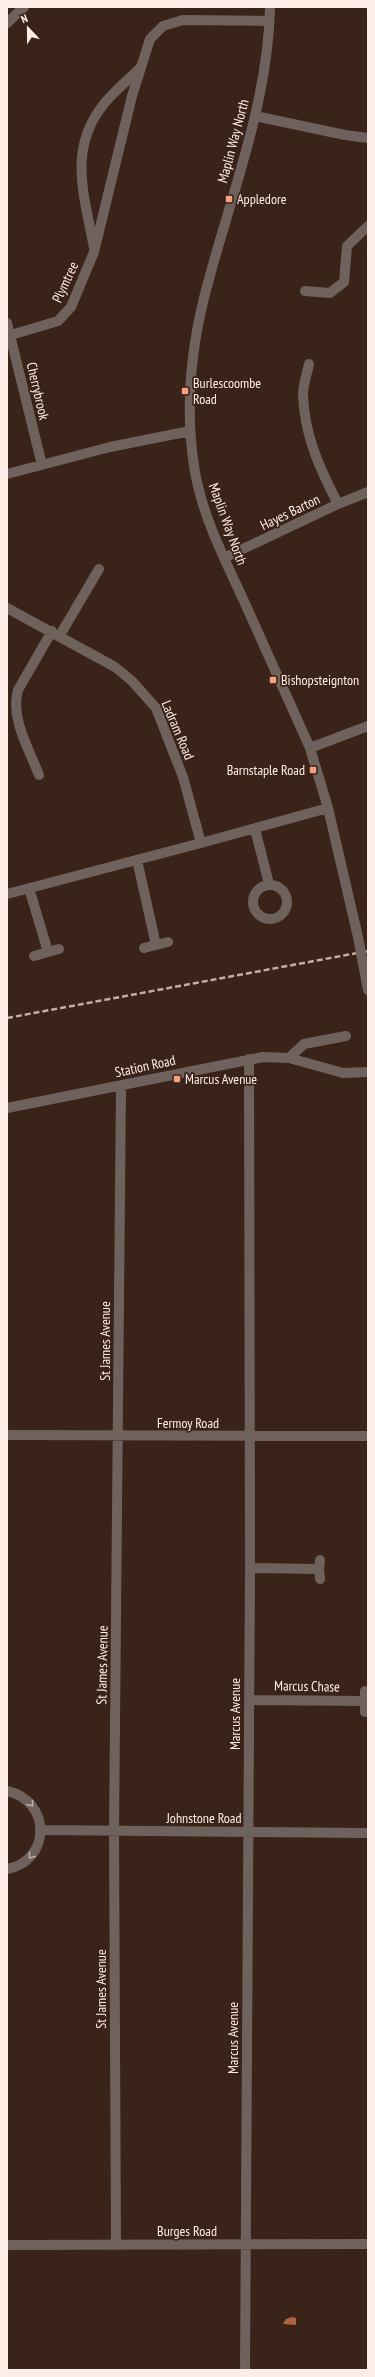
<svg xmlns="http://www.w3.org/2000/svg" width="375" height="2377" font-family="'PT Sans Narrow',sans-serif">
  <rect width="100%" height="100%" fill="#3a2319"/>
  <path fill="#b06342" d="M292,2317L296,2318V2325L283,2324L286,2319Z"/>
  <g fill="none" stroke-linecap="round" stroke-linejoin="round">
    <path stroke="#6f625d" stroke-width="10" d="M270,7C268,107 228,202 204,298C190,355 185,414 195,472C203,517 224,558 243,599C265,649 288,698 310,748L328,808L358,937
      M7,23L24,7
      M255,116L345,135L368,138
      M94,248C85,197 67,151 103,105C114,91 128,80 140,68
      M305,291L330,293L344,282L347,246L368,226
      M7,323L42,465
      M11,335L58,321L71,307L94,252L132,96L150,39L163,26L183,20L269,21
      M309,364C307,374 303,385 303,394C304,435 320,469 338,504
      M7,474L110,447L190,431
      M224,558L338,504L368,492
      M7,608L115,667L132,681L156,708L183,777L201,843
      M60,635L99,569
      M310,748L368,726
      M39,775C29,749 10,718 18,690L52,631
      M255,829L269,884
      M137,860L156,945L168,942
      M253 902a17 17 0 1 1 34 0a17 17 0 1 1-34 0Z
      M29,888L48,952L59,949
      M7,894L201,843L328,808
      M144,948L156,945
      M34,956L48,952
      M365,974L368,990
      M289,1058L304,1044L346,1036
      M7,1108L263,1057L289,1058L343,1073L368,1072
      M7,1435L368,1436
      M250,1568L319,1569L320,1560
      M319,1569L320,1579
      M249,1700L365,1701V1691
      M365,1701V1712
      M7,1791C52,1801 51,1861 7,1869
      M40,1830L368,1833
      M7,2245L368,2244
      M116,2245L114,1832L121,1086
      M245,2370L250,1568L249,1059"/>
    <path stroke="#c1afa7" stroke-width="2.5" stroke-dasharray="6 3" stroke-linecap="butt" d="M7,1018L368,951"/>
    <path stroke="#6f625d" stroke-width="10" d="M358,937L365,974"/>
  </g>
  <defs><path id="oneway-chevron" d="M-2-3.5L2.5 0L-2 3.5" fill="none" stroke-width="1.6" stroke-linecap="round" stroke-linejoin="round"/></defs>
  <g stroke="#bdaea8">
    <use href="#oneway-chevron" transform="translate(31 1804) rotate(52)"/>
    <use href="#oneway-chevron" transform="translate(31 1856) rotate(128)"/>
  </g>
  <g fill="#f2a07e" stroke="#3a2319" stroke-width="1.5">
    <rect x="225" y="195" width="8" height="8" rx="2"/>
    <rect x="181" y="387" width="8" height="8" rx="2"/>
    <rect x="269" y="676" width="8" height="8" rx="2"/>
    <rect x="309" y="766" width="8" height="8" rx="2"/>
    <rect x="173" y="1075" width="8" height="8" rx="2"/>
  </g>
  <g text-anchor="middle" stroke-width="3.5" stroke-linejoin="round" paint-order="stroke">
    <g font-size="14" fill="#fdede6" stroke="#3a2319">
      <text transform="translate(233 141) rotate(-75)" y="5">Maplin Way North</text>
      <text transform="translate(65 282) rotate(-65)" y="5">Plymtree</text>
      <text transform="translate(38 391) rotate(77)" y="5">Cherrybrook</text>
      <text transform="translate(290 512) rotate(-26)" y="5">Hayes Barton</text>
      <text transform="translate(228 524) rotate(70)" y="5">Maplin Way North</text>
      <text transform="translate(178 730) rotate(67)" y="5">Ladram Road</text>
      <text transform="translate(145 1066) rotate(-12)" y="5">Station Road</text>
      <text transform="translate(105 1341) rotate(-90)" y="5">St James Avenue</text>
      <text x="188" y="1428">Fermoy Road</text>
      <text transform="translate(102 1665) rotate(-89)" y="5">St James Avenue</text>
      <text transform="translate(307 1686) rotate(1)" y="5">Marcus Chase</text>
      <text transform="translate(235 1714) rotate(-90)" y="5">Marcus Avenue</text>
      <text x="204" y="1823">Johnstone Road</text>
      <text transform="translate(101 1989) rotate(-90)" y="5">St James Avenue</text>
      <text transform="translate(233 2038) rotate(-90)" y="5">Marcus Avenue</text>
      <text x="187" y="2236">Burges Road</text>
    </g>
    <g font-size="14" fill="#fdede6" stroke="#3a2319" text-anchor="start">
      <text x="237" y="204">Appledore</text>
      <text x="193" y="388">Burlescoombe<tspan x="193" dy="16">Road</tspan></text>
      <text x="281" y="685">Bishopsteignton</text>
      <text x="305" y="775" text-anchor="end">Barnstaple Road</text>
      <text x="185" y="1084">Marcus Avenue</text>
    </g>
  </g>
  <rect width="375" height="2377" fill="none" stroke="#fdede6" stroke-width="16"/>
  <g transform="translate(28 28) rotate(338)" stroke="#3a2319" stroke-width="3" paint-order="stroke">
  <path d="M0-3L7 15L0 10L-7 15Z" fill="#fdede6"/>
  <text y="-6" font-size="11" font-weight="bold" text-anchor="middle" fill="#fdede6">N</text>
  </g>
</svg>
